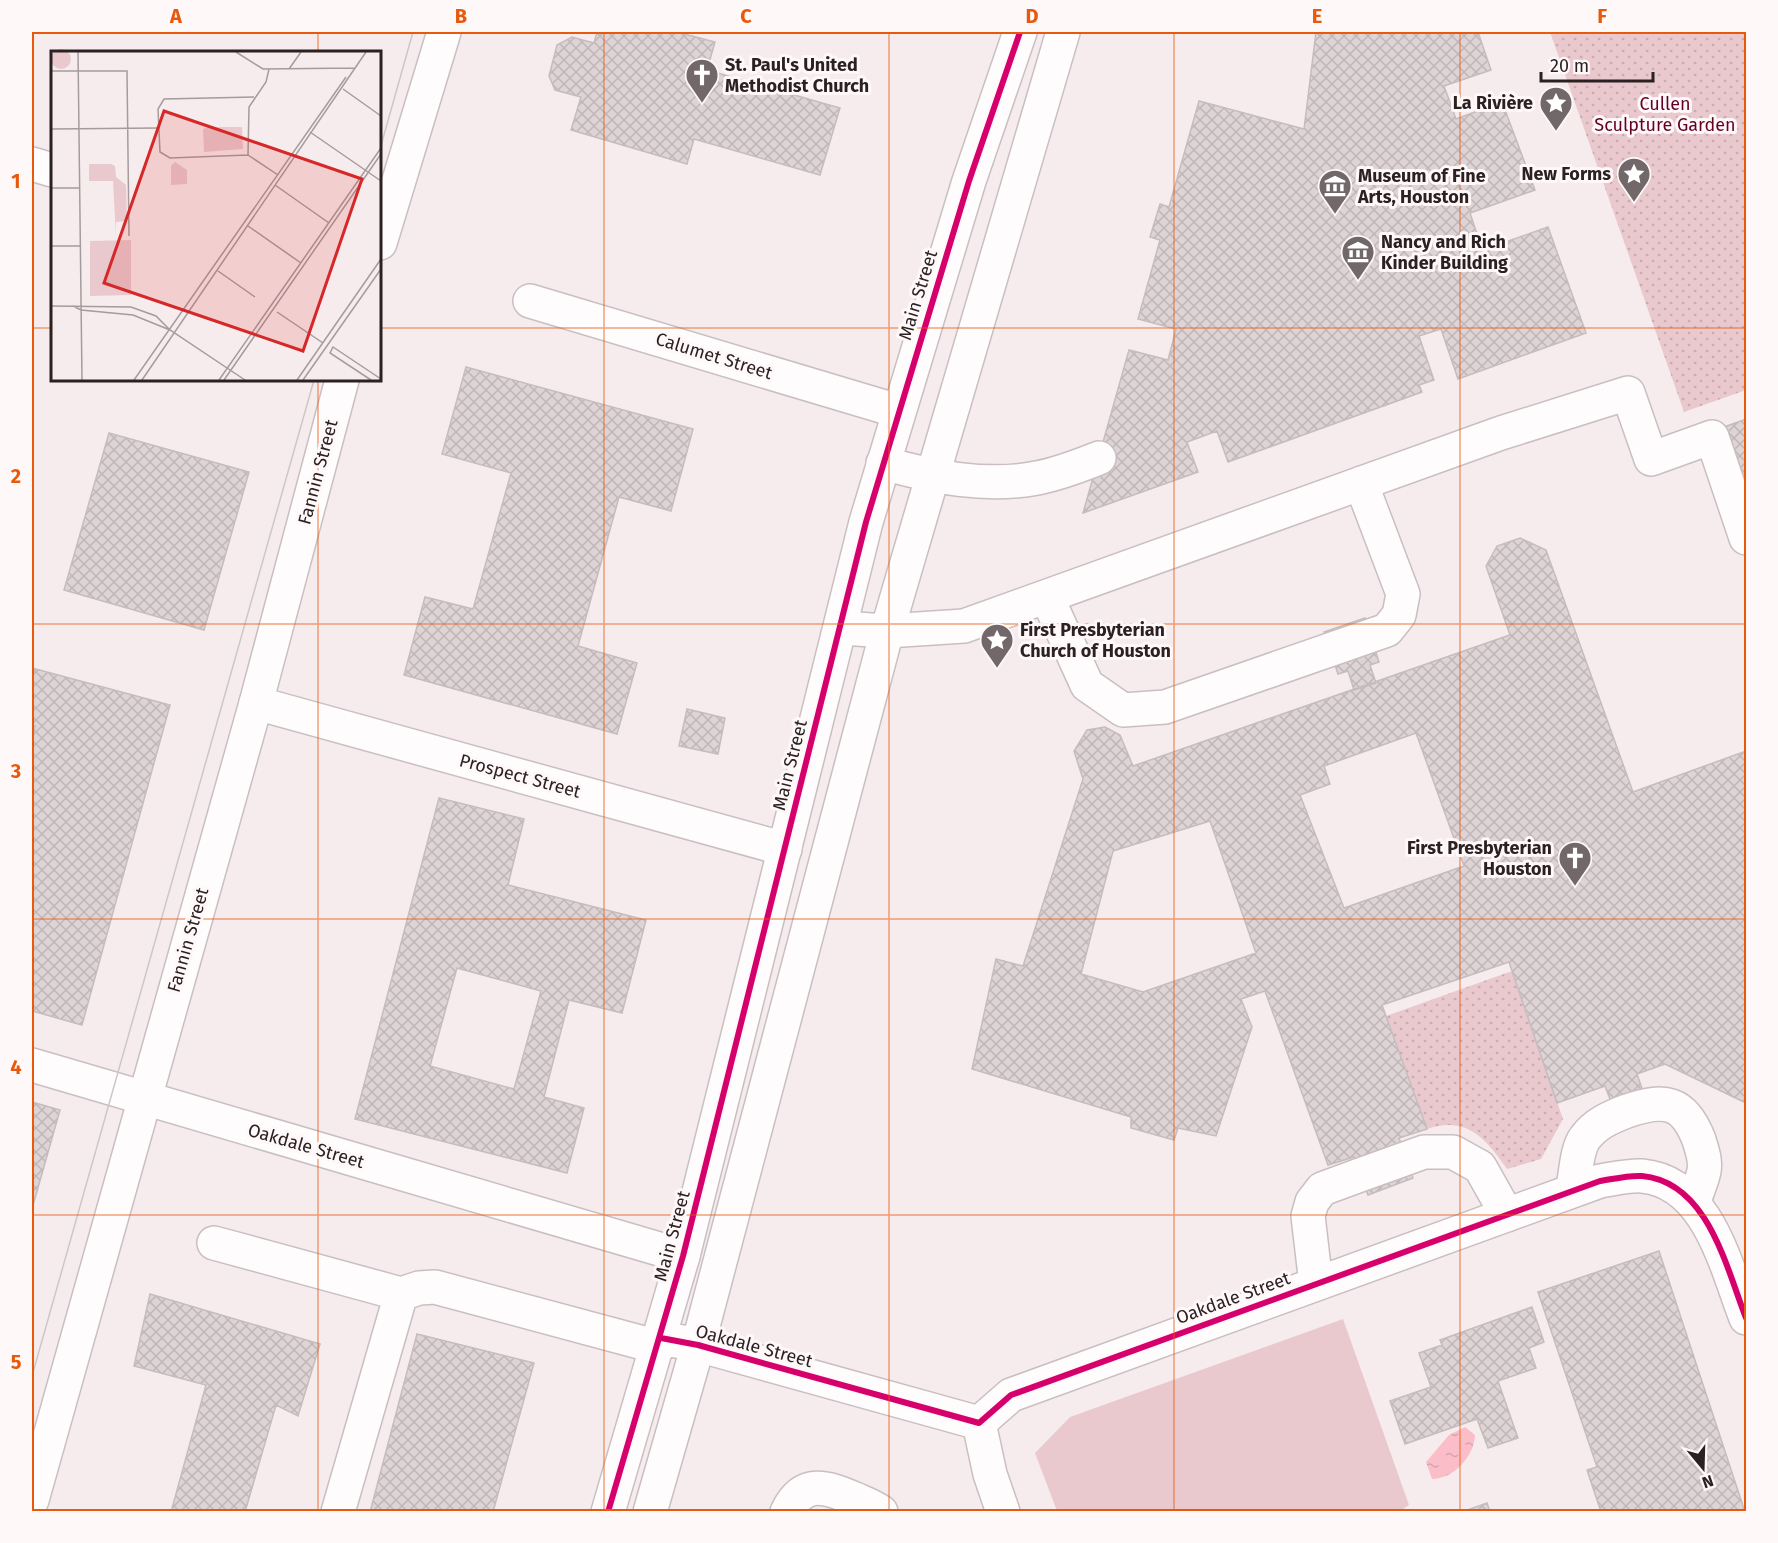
<svg xmlns="http://www.w3.org/2000/svg" width="1778" height="1543" font-family="'Fira Sans',sans-serif">
  <defs>
    <pattern id="park-dots" width="8" height="8" patternUnits="userSpaceOnUse" patternTransform="scale(1.5)"><rect width="8" height="8" fill="#e9c9cd"/><path d="M2 2h.1M6 6h.1" fill="none" stroke="#c8acb0" stroke-width="1.8" stroke-linecap="round"/></pattern>
    <pattern id="water-ripples" width="26" height="14" patternUnits="userSpaceOnUse" patternTransform="scale(1.5)"><rect width="26" height="14" fill="#fbbec8"/><path d="M2 4q2-2 4 0t4 0M15 11q2-2 4 0t4 0" fill="none" stroke="#d7a3ac"/></pattern>
    <pattern id="building-cross-hatch" width="8" height="8" patternUnits="userSpaceOnUse" patternTransform="scale(1.5)"><rect width="8" height="8" fill="#ded4d5"/><path d="M0 0l8 8M0 8l8-8" fill="none" stroke="#bfb6b7"/></pattern>
  </defs>
  <rect width="100%" height="100%" fill="#f7eced"/>
  <path fill="url(#park-dots)" d="M1550,32H1746V390L1684,412Z
    M1512,971L1563,1119L1541,1159L1507,1169C1487,1140 1467,1115 1427,1129L1386,1016Z"/>
  <path fill="#e9c9cd" d="M1343,1319L1409,1505L1400,1511H1057L1035,1453L1070,1417Z"/>
  <path fill="url(#water-ripples)" d="M1465,1427L1475,1435C1474,1457 1453,1479 1432,1479L1426,1462L1449,1435Z"/>
  <path fill="url(#building-cross-hatch)" stroke="#c6bcbe" stroke-width="1.5" fill-rule="evenodd" d="M597,32H677L715,42L707,70L840,108L820,175L694,139L687,164L571,130L581,97L555,90L549,76L557,45L572,37L594,43Z
    M1316,32H1478L1491,70L1444,86L1456,119L1502,102L1535,190L1470,213L1474,225L1483,250L1548,227L1586,333L1458,379L1441,329L1419,336L1434,380L1419,385L1422,392L1228,462L1217,431L1187,442L1198,472L1083,513L1129,350L1168,360L1176,329L1138,319L1160,240L1150,237L1160,204L1169,207L1199,101L1304,129Z
    M466,367L693,429L671,511L619,497L578,646L637,663L617,734L404,675L425,597L473,609L511,473L442,454Z
    M1746,419V490L1724,427Z
    M109,433L249,472L204,630L64,590Z
    M1520,538L1546,550L1633,792L1746,751V1103L1665,1064L1637,1074L1645,1097L1613,1107L1605,1086L1557,1103L1509,962L1382,1005L1427,1129L1399,1138L1413,1178L1368,1195L1354,1157L1328,1165L1265,991L1241,999L1252,1027L1216,1136L1178,1128L1174,1140L1131,1128V1117L972,1069L996,959L1023,966L1083,779L1074,751L1087,730L1105,727L1120,735L1133,766L1504,637L1510,635L1486,566L1497,546ZM1416,733L1464,866L1344,908L1300,795L1330,784L1324,766ZM1210,821L1256,953L1143,992L1081,974L1113,851Z
    M1365,618L1379,662L1370,665L1376,683L1354,690L1348,671L1338,674L1324,632Z
    M32,668L170,705L82,1025L32,1011V738L35,726L32,725Z
    M687,709L725,718L718,754L679,746Z
    M439,798L524,819L508,885L646,920L622,1013L569,1000L544,1097L584,1108L567,1173L355,1119ZM457,968L541,991L514,1089L430,1066Z
    M32,1102L60,1110L32,1209Z
    M1659,1251L1745,1512H1601L1587,1470L1597,1467L1538,1292Z
    M150,1294L320,1344L298,1416L276,1405L245,1512H171L206,1385L134,1366Z
    M1532,1307L1544,1342L1529,1348L1536,1368L1498,1381L1518,1438L1488,1448L1477,1419L1405,1444L1390,1401L1431,1387L1419,1353L1442,1345L1440,1340Z
    M417,1334L534,1363L493,1512H370Z
    M1487,1503L1490,1512H1462Z"/>
  <g fill="none" stroke-linecap="round" stroke-linejoin="round">
    <g stroke="#c9bfc1" stroke-width="36">
      <path id="minor" d="M32,164L52,170
        M530,301L898,411
        M883,463C932,477 986,488 1037,478C1058,474 1079,466 1099,458
        M1047,597L1087,685L1123,710L1165,707L1387,630L1399,615L1403,594L1361,483
        M841,628L887,631L964,626L1501,433L1628,393L1651,459L1712,437L1746,538
        M256,703L785,849
        M32,1065L683,1256
        M1572,1191C1576,1176 1576,1150 1585,1138C1595,1124 1611,1117 1627,1111C1665,1098 1684,1101 1699,1140C1702,1150 1706,1160 1704,1171C1702,1181 1697,1192 1694,1201
        M214,1243L401,1294L419,1288L435,1287L658,1347
        M1316,1284L1308,1216L1312,1202L1322,1189L1360,1175L1424,1152H1453L1480,1167L1507,1215
        M661,1338L698,1345L979,1423
        M979,1423L1011,1395L1600,1181C1613,1179 1629,1175 1642,1176C1708,1182 1726,1267 1746,1318
        M979,1423L990,1474L1003,1512
        M338,1512L401,1294
        M787,1512C803,1478 827,1487 855,1499C864,1503 873,1506 881,1512"/>
    </g>
    <g stroke="#c9bfc1" stroke-width="36">
      <path id="major" d="M380,243L444,32
        M32,1500L256,703L342,380
        M608,1512L683,1256L866,522L969,181L1020,32
        M650,1512L698,1345L887,631L1063,32"/>
    </g>
    <use href="#minor" stroke="#fefcfc" stroke-width="33"/>
    <use href="#major" stroke="#fefcfc" stroke-width="33"/>
    <path stroke="#cbc8c8" stroke-width="1.5" d="M380,149L413,32
      M32,1376L314,380"/>
    <g stroke="#fef8f9" stroke-width="10">
      <path id="cycleway" d="M661,1338L698,1345L979,1423L1011,1395L1600,1181C1613,1179 1629,1175 1642,1176C1708,1182 1726,1267 1746,1318
        M608,1512L683,1256L866,522L969,181L1020,32"/>
    </g>
    <use href="#cycleway" stroke="#d6006c" stroke-width="6"/>
  </g>
  <path fill="none" stroke="#e8590c" stroke-width="1.5" stroke-opacity="0.55" d="M318,32V52M604,32V1512M889,32V1512M1174,32V1512M1460,32V1512M32,328H52M380,328H1746M318,380V1512M32,624H1746M32,919H1746M32,1215H1746"/>
  <defs>
    <g id="church-pin" transform="scale(1.725)"><path d="M0 17L-7.5 6A9.5 9.5 0 1 1 7.5 6Z" fill="#72686a" stroke="#fef8f9"/><path d="M-1.2-6h2.4v3.5h3.3v2.4h-3.3V6h-2.4V-.1h-3.3v-2.4h3.3Z" fill="#fff"/></g>
    <g id="sight-pin" transform="scale(1.725)"><path d="M0 17L-7.5 6A9.5 9.5 0 1 1 7.5 6Z" fill="#72686a" stroke="#fef8f9"/><path d="M0-6L1.8-2.2L6-1.7L2.9 1.2L3.7 5.4L0 3.3L-3.7 5.4L-2.9 1.2L-6-1.7L-1.8-2.2Z" fill="#fff"/></g>
    <g id="museum-pin" transform="scale(1.725)"><path d="M0 17L-7.5 6A9.5 9.5 0 1 1 7.5 6Z" fill="#72686a" stroke="#fef8f9"/><path d="M0-6L6-3V-2H-6V-3ZM-5-1h2V3h-2ZM-1-1h2V3h-2ZM3-1h2V3H3ZM-6 4H6V6H-6Z" fill="#fff"/></g>
  </defs>
  <g fill-rule="evenodd">
    <use href="#church-pin" x="702" y="75"/>
    <use href="#sight-pin" x="1556" y="103"/>
    <use href="#sight-pin" x="1634" y="174"/>
    <use href="#museum-pin" x="1335" y="186"/>
    <use href="#museum-pin" x="1358" y="252"/>
    <use href="#sight-pin" x="997" y="640"/>
    <use href="#church-pin" x="1575" y="858"/>
  </g>
  <g text-anchor="middle" stroke-width="6" stroke-linejoin="round" paint-order="stroke">
    <g font-size="18" font-weight="bold" fill="#2b2123" stroke="#fef8f9" text-anchor="start">
      <text x="725" y="71">St. Paul's United<tspan x="725" dy="21">Methodist Church</tspan></text>
      <text x="1533" y="109" text-anchor="end">La Rivière</text>
      <text x="1611" y="180" text-anchor="end">New Forms</text>
      <text x="1358" y="182">Museum of Fine<tspan x="1358" dy="21">Arts, Houston</tspan></text>
      <text x="1381" y="248">Nancy and Rich<tspan x="1381" dy="21">Kinder Building</tspan></text>
      <text x="1020" y="636">First Presbyterian<tspan x="1020" dy="21">Church of Houston</tspan></text>
      <text x="1552" y="854" text-anchor="end">First Presbyterian<tspan x="1552" dy="21">Houston</tspan></text>
    </g>
    <g font-size="18" fill="#630026" stroke="#fef8f9">
      <text x="1665" y="110">Cullen<tspan x="1665" dy="21">Sculpture Garden</tspan></text>
    </g>
    <g font-size="18" fill="#2b2123" stroke="#fef8f9">
      <text transform="translate(918 295) rotate(-73)" y="6">Main Street</text>
      <text transform="translate(714 356) rotate(17)" y="6">Calumet Street</text>
      <text transform="translate(318 472) rotate(-75)" y="6">Fannin Street</text>
      <text transform="translate(790 765) rotate(-76)" y="6">Main Street</text>
      <text transform="translate(520 776) rotate(15)" y="6">Prospect Street</text>
      <text transform="translate(188 940) rotate(-74)" y="6">Fannin Street</text>
      <text transform="translate(306 1146) rotate(16)" y="6">Oakdale Street</text>
      <text transform="translate(672 1236) rotate(-75)" y="6">Main Street</text>
      <text transform="translate(1233 1298) rotate(-20)" y="6">Oakdale Street</text>
      <text transform="translate(754 1346) rotate(15)" y="6">Oakdale Street</text>
    </g>
  </g>
  <g transform="translate(51 51)">
    <rect width="330" height="330" fill="#f7eced"/>
    <path d="M0 8a10 10 0 1 1 20 0a10 10 0 1 1-20 0ZM124,111L136,119V133L120,134V115ZM38,113H60L64,115L65,126L75,134L76,170L65,171V186L62,130H38ZM80,189V244L39,245V190Z" fill="#e9c9cd"/>
    <path d="M157,76H191L192,98L153,101L152,78Z" fill="#e9c9cd"/>
    <path fill="none" stroke="#a59b9c" stroke-width="1.5" d="M27,1L31,329M185,1L212,18L304,17M238,18L250,1M0,20H76L78,185M292,38L330,65M203,46L113,48L107,58L109,101L119,107L197,104L227,124M0,78L107,77M259,81L330,130M197,104L198,56L215,31L218,18M224,134L278,172M0,137H29M197,175L250,212M0,195H29M167,220L204,246M0,255L80,256L105,265L119,279M22,255L30,259L82,264L119,279L194,329M226,261L272,292M83,329L295,26M91,329L315,1M168,329L330,97M173,329L330,103M246,329L330,208M252,329L330,218M320,329L279,302L282,296L330,328"/>
    <path fill="#d62828" fill-opacity="0.15" stroke="#d62828" stroke-width="3" d="M113,60L311,128L252,300L53,232Z"/>
    <rect width="330" height="330" fill="none" stroke="#2b2123" stroke-width="3"/>
  </g>
  <rect width="1778" height="1543" fill="none" stroke="#fef8f9" stroke-width="66"/>
  <g transform="translate(1703 1468) rotate(161)" stroke="#fef8f9" stroke-width="4.5" paint-order="stroke">
  <path d="M0-4.5L10 22L0 15L-10 22Z" fill="#2b2123"/>
  <text y="-9" font-size="16" font-weight="bold" text-anchor="middle" fill="#2b2123">N</text>
  </g>
  <path d="M1541 72v9h112v-9" fill="none" stroke="#2b2123" stroke-width="3"/>
  <text x="1550" y="72" font-size="18" fill="#2b2123" stroke="#fef8f9" stroke-width="4.5" paint-order="stroke">20 m</text>
  <rect x="33" y="33" width="1712" height="1477" fill="none" stroke="#e8590c" stroke-width="2"/>
  <g font-size="20" text-anchor="middle" font-weight="bold" fill="#e8590c">
    <text x="176" y="23">A</text>
    <text x="461" y="23">B</text>
    <text x="746" y="23">C</text>
    <text x="1032" y="23">D</text>
    <text x="1317" y="23">E</text>
    <text x="1602" y="23">F</text>
    <text x="16" y="188">1</text>
    <text x="16" y="483">2</text>
    <text x="16" y="778">3</text>
    <text x="16" y="1074">4</text>
    <text x="16" y="1369">5</text>
  </g>
</svg>
